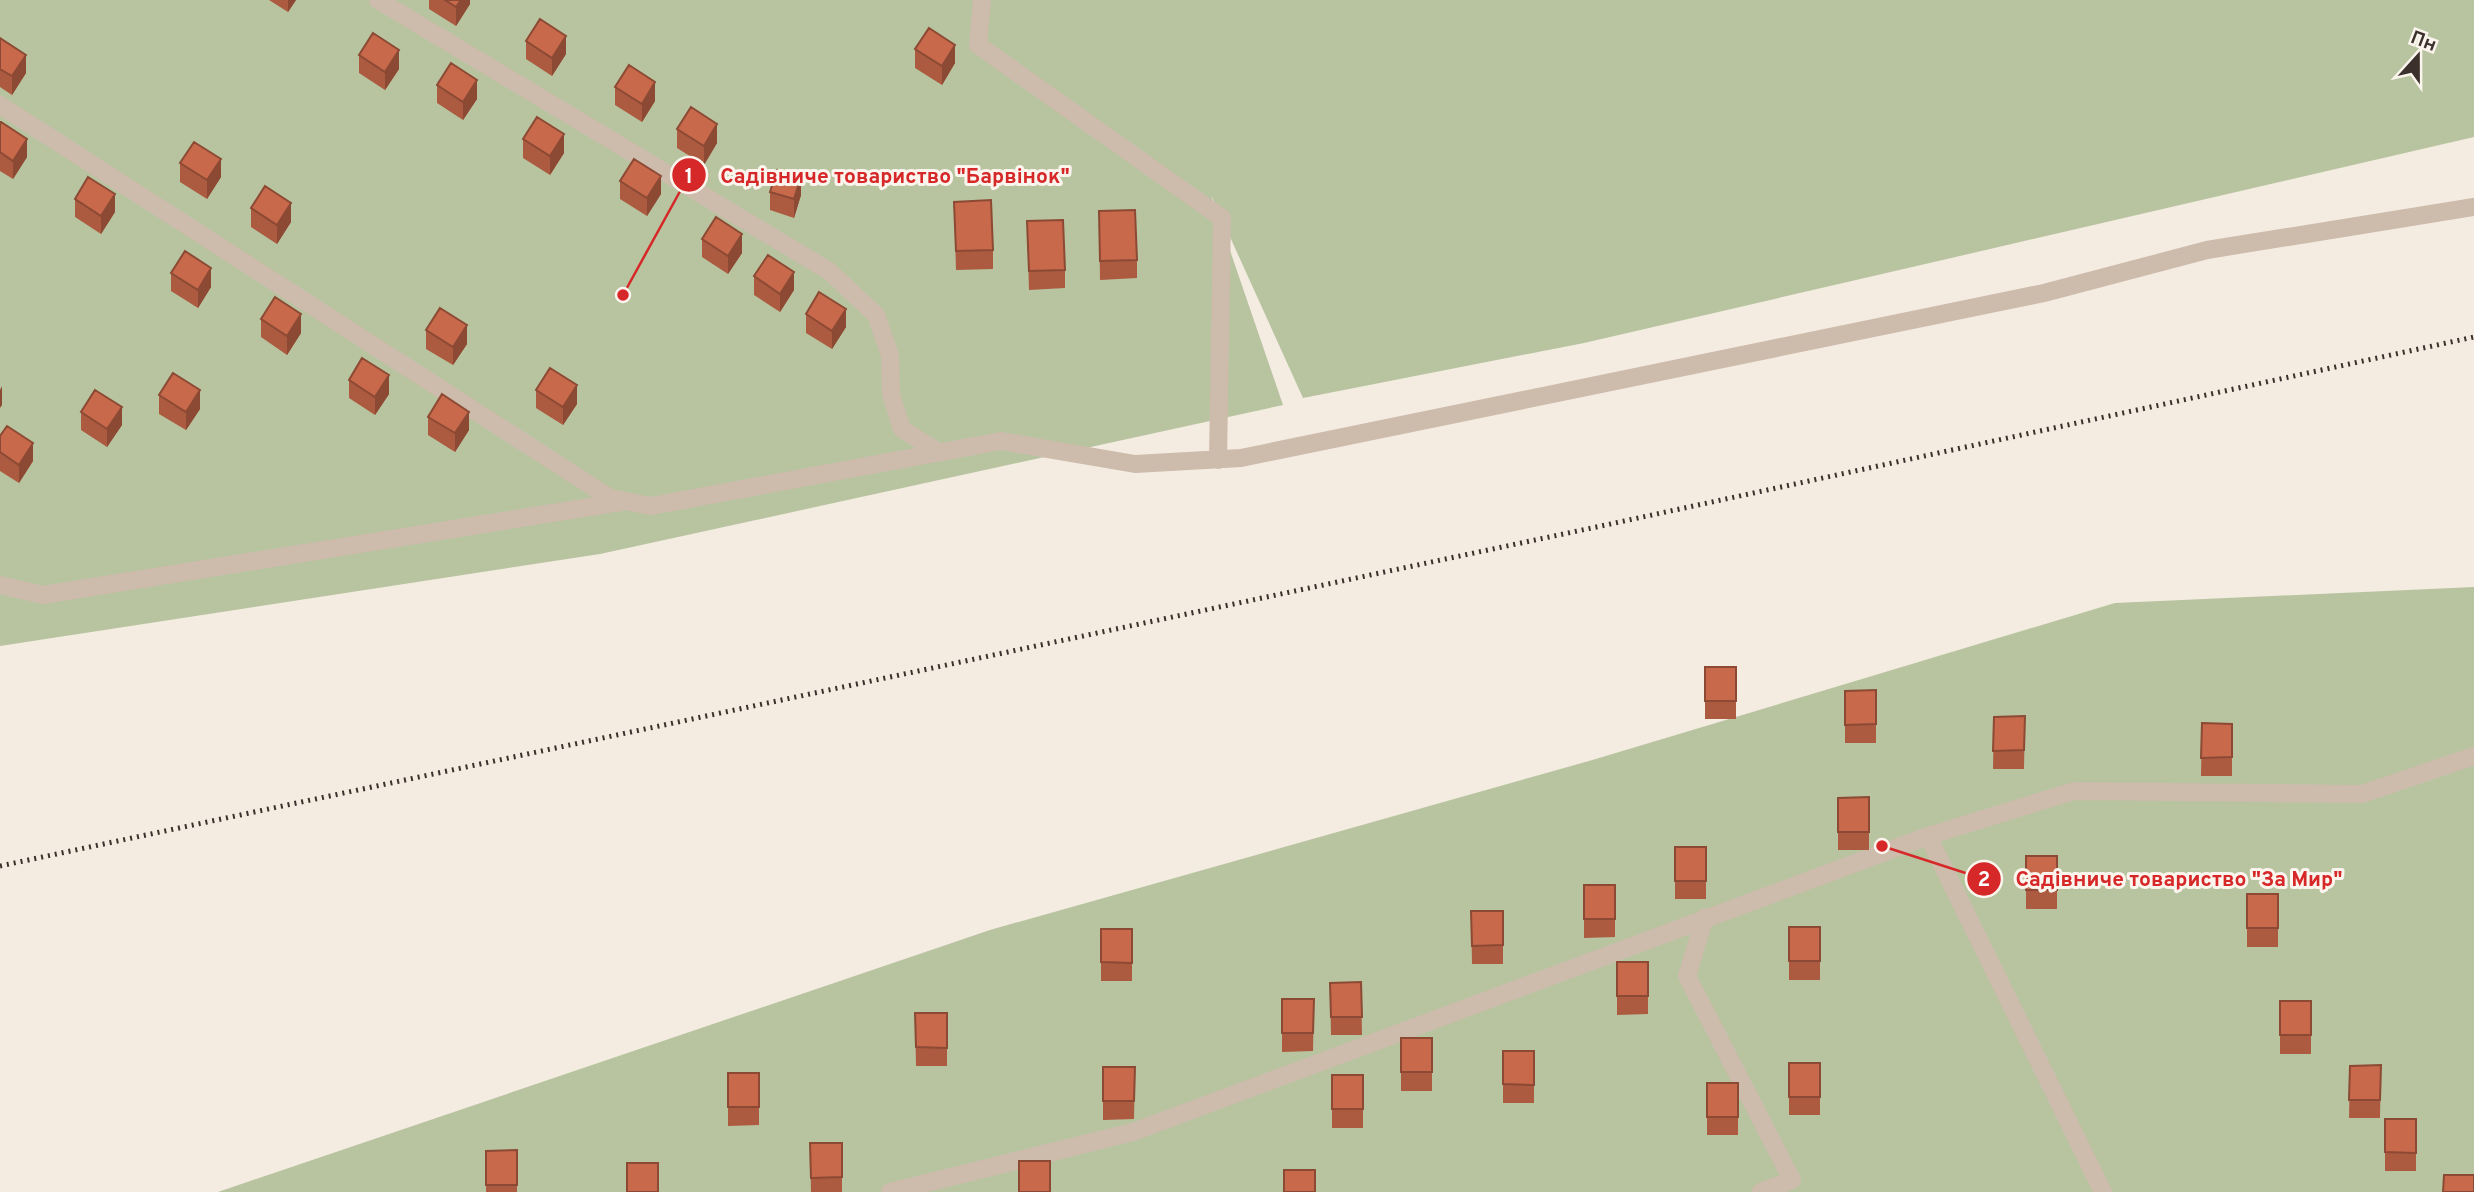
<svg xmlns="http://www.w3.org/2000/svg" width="2474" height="1192" font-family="Overpass,sans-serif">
  <rect width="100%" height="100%" fill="#f4ebe1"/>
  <path fill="#b8c4a0" d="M0,0H2474V137L1584,343L1303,398L1211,195L1283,405L600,554L0,646Z
    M2474,587V1192H218L990,930L1589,761L2115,603Z"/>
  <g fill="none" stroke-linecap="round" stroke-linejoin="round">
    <path stroke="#cdbbac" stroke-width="18" d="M378,0L829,271L876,315L890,355L891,395L902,429L937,451
      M982,0L978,45L1222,218L1218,460
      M0,105L610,498L651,506L1001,441L1135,464L1241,458L2044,293L2207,250L2474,207
      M0,585L43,595L621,502
      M1928,836L2103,1192
      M1705,917L1687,976L1792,1180L1761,1192
      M890,1192L1133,1132L1928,836L2074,791L2362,794L2474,756"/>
    <path stroke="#3b302b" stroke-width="5" stroke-dasharray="2 5" stroke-linecap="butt" d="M0,866L1601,526L2474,337"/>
  </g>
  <path fill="#ac5a40" d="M269,0H296L288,12Z
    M429,0H470V4L456,26L429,9Z
    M0,38L26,73L12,95L0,87Z
    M526,41L566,54L552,76L526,59Z
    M915,49L955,63L942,85L915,68Z
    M359,55L399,69L385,90L359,73Z
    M437,85L477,99L463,120L437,103Z
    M615,87L655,101L642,122L615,105Z
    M0,122L27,157L13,179L0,171Z
    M677,129L717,143L704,165L677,148Z
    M523,139L564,153L550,175L523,158Z
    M180,163L221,177L207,199L180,182Z
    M620,181L661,194L647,216L620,199Z
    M770,192L801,195L794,218L770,210Z
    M75,199L115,212L101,234L75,217Z
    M954,202L993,250V269L956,270Z
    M251,208L291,222L277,244L251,227Z
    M1099,211L1137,260V278L1100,280Z
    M1027,221L1065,270V288L1029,290Z
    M702,239L742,253L728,274L702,257Z
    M171,273L211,287L198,308L171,291Z
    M754,276L794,290L780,312L754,295Z
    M806,314L846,327L832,349L806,333Z
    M261,319L301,333L287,355L261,337Z
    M426,330L467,344L453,365L426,349Z
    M349,380L389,394L375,415L349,398Z
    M536,390L577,404L563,425L536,408Z
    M159,395L200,409L186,430L159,414Z
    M81,412L122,425L107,447L81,430Z
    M428,417L469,430L455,452L428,435Z
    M0,436L33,461L19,483L0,471Z
    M1705,667H1736V719H1705Z
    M1876,690V743H1845V691Z
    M2025,716L2024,769H1993L1994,717Z
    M2202,723L2232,724V776H2201Z
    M1869,797V850H1838V798Z
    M1675,847H1706V899H1675Z
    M2026,856H2057V909H2026Z
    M1584,885H1615V937L1584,938Z
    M2247,894H2278V947H2247Z
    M1471,911H1503V964H1472Z
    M1789,927H1820V980H1789Z
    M1101,929H1132V981H1101Z
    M1617,962H1648V1014L1617,1015Z
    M1361,982L1362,1035H1331L1330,983Z
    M1282,999H1314L1313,1051L1282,1052Z
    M2280,1001H2311V1054H2280Z
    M915,1013H947V1066H916Z
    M1401,1038H1432V1091H1401Z
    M1503,1051H1534V1103H1503Z
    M1789,1063H1820V1115H1789Z
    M2381,1065L2380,1118H2349L2350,1066Z
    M1103,1067H1135L1134,1119L1103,1120Z
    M728,1073H759V1125L728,1126Z
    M1332,1075H1363V1128H1332Z
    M1707,1083H1738V1135H1707Z
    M2385,1119H2416V1171H2385Z
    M810,1143H842V1192H811Z
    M517,1150V1192H486V1151Z"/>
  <path fill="#8c4a34" d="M288,0H296L288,12Z
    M461,0H470V4L456,26V7Z
    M566,36V54L552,76V58Z
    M955,45V63L942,85V66Z
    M399,50V69L385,90V72Z
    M26,55V73L12,95V76Z
    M477,80V99L463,120V102Z
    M655,82V101L642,122V104Z
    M717,124V143L704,165V146Z
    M564,134V153L550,175V156Z
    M27,139V157L13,179V161Z
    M221,159V177L207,199V180Z
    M661,176V194L647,216V198Z
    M801,177V195L794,218V199Z
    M115,194V212L101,234V216Z
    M291,203V222L277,244V225Z
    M742,234V253L728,274V256Z
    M211,268V287L198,308V290Z
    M794,272V290L780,312V294Z
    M846,309V327L832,349V331Z
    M301,314V333L287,355V336Z
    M467,325V344L453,365V347Z
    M389,375V394L375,415V397Z
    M577,385V404L563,425V407Z
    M2,386V405L0,408V390Z
    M200,390V409L186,430V412Z
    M122,407V425L107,447V429Z
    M469,412V430L455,452V433Z
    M33,443V461L19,483V465Z"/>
  <path fill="#c8694b" stroke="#8c4a34" stroke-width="2" d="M445,0H461L456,7Z
    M540,19L566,36L552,58L526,41Z
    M929,28L955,45L942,66L915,49Z
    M373,33L399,50L385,72L359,55Z
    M0,38L26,55L12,76L0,69Z
    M451,63L477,80L463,102L437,85Z
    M629,65L655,82L642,104L615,87Z
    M691,107L717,124L704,146L677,129Z
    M537,117L564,134L550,156L523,139Z
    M0,122H1L27,139L13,161L0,152Z
    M194,142L221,159L207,180L180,163Z
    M634,159L661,176L647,198L620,181Z
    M777,170L801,177L794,199L770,192Z
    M88,177L115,194L101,216L75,199Z
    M265,186L291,203L277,225L251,208Z
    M991,200L993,250L956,251L954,202Z
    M1135,210L1137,260L1100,261L1099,211Z
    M716,217L742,234L728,256L702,239Z
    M1063,220L1065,270L1029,271L1027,221Z
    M185,251L211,268L198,290L171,273Z
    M768,255L794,272L780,294L754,276Z
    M819,292L846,309L832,331L806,314Z
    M275,297L301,314L287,336L261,319Z
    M440,308L467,325L453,347L426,330Z
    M362,358L389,375L375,397L349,380Z
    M550,368L577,385L563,407L536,390Z
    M173,373L200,390L186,412L159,395Z
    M95,390L122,407L107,429L81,412Z
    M442,394L469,412L455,433L428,417Z
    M7,426L33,443L19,465L0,452V436Z
    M1705,667H1736V701H1705Z
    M1876,690V724L1845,725V691Z
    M2025,716L2024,750L1993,751L1994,717Z
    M2202,723L2232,724V757L2201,758Z
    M1869,797V832H1838V798Z
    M1675,847H1706V881H1675Z
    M2026,856H2057V890H2026Z
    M1584,885H1615V919H1584Z
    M2247,894H2278V928H2247Z
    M1471,911H1503V945L1472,946Z
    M1789,927H1820V961H1789Z
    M1101,929H1132V963L1101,962Z
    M1617,962H1648V996H1617Z
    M1361,982L1362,1017H1331L1330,983Z
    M1282,999H1314L1313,1033H1282Z
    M2280,1001H2311V1035H2280Z
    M915,1013H947V1048L916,1047Z
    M1401,1038H1432V1072H1401Z
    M1503,1051H1534V1085L1503,1084Z
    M1789,1063H1820V1097H1789Z
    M2381,1065L2380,1100H2349L2350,1066Z
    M1103,1067H1135L1134,1101H1103Z
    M728,1073H759V1107H728Z
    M1332,1075H1363V1109H1332Z
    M1707,1083H1738V1117H1707Z
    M2385,1119H2416V1153L2385,1152Z
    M810,1143H842V1177L811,1178Z
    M517,1150V1185H486V1151Z
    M1019,1161H1050V1192H1019Z
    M627,1163H658V1192H627Z
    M1284,1170H1315V1192H1284Z
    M2444,1175H2474V1192H2443Z"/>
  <path fill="none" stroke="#d62828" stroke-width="2.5" d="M623 295L689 175M1882 846L1984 879"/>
  <g fill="#d62828" stroke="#fbf5ee" stroke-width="2.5">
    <circle cx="623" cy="295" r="7"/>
    <circle cx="1882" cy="846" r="7"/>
    <circle cx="689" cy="175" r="18"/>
    <circle cx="1984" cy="879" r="18"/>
  </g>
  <g font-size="21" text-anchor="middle" font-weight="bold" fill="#fff">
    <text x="689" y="183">1</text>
    <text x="1984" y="886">2</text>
  </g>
  <g font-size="21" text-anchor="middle" font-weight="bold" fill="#d62828" stroke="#fbf5ee" stroke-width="6" stroke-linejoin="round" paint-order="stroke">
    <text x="895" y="183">Садівниче товариство "Барвінок"</text>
    <text x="2179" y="886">Садівниче товариство "За Мир"</text>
  </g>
  <g transform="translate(2418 56) rotate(21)" stroke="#fbf5ee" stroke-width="5" paint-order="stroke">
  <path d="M0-5L12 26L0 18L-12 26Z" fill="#3b302b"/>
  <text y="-10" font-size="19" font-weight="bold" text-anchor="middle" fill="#3b302b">Пн</text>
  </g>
</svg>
